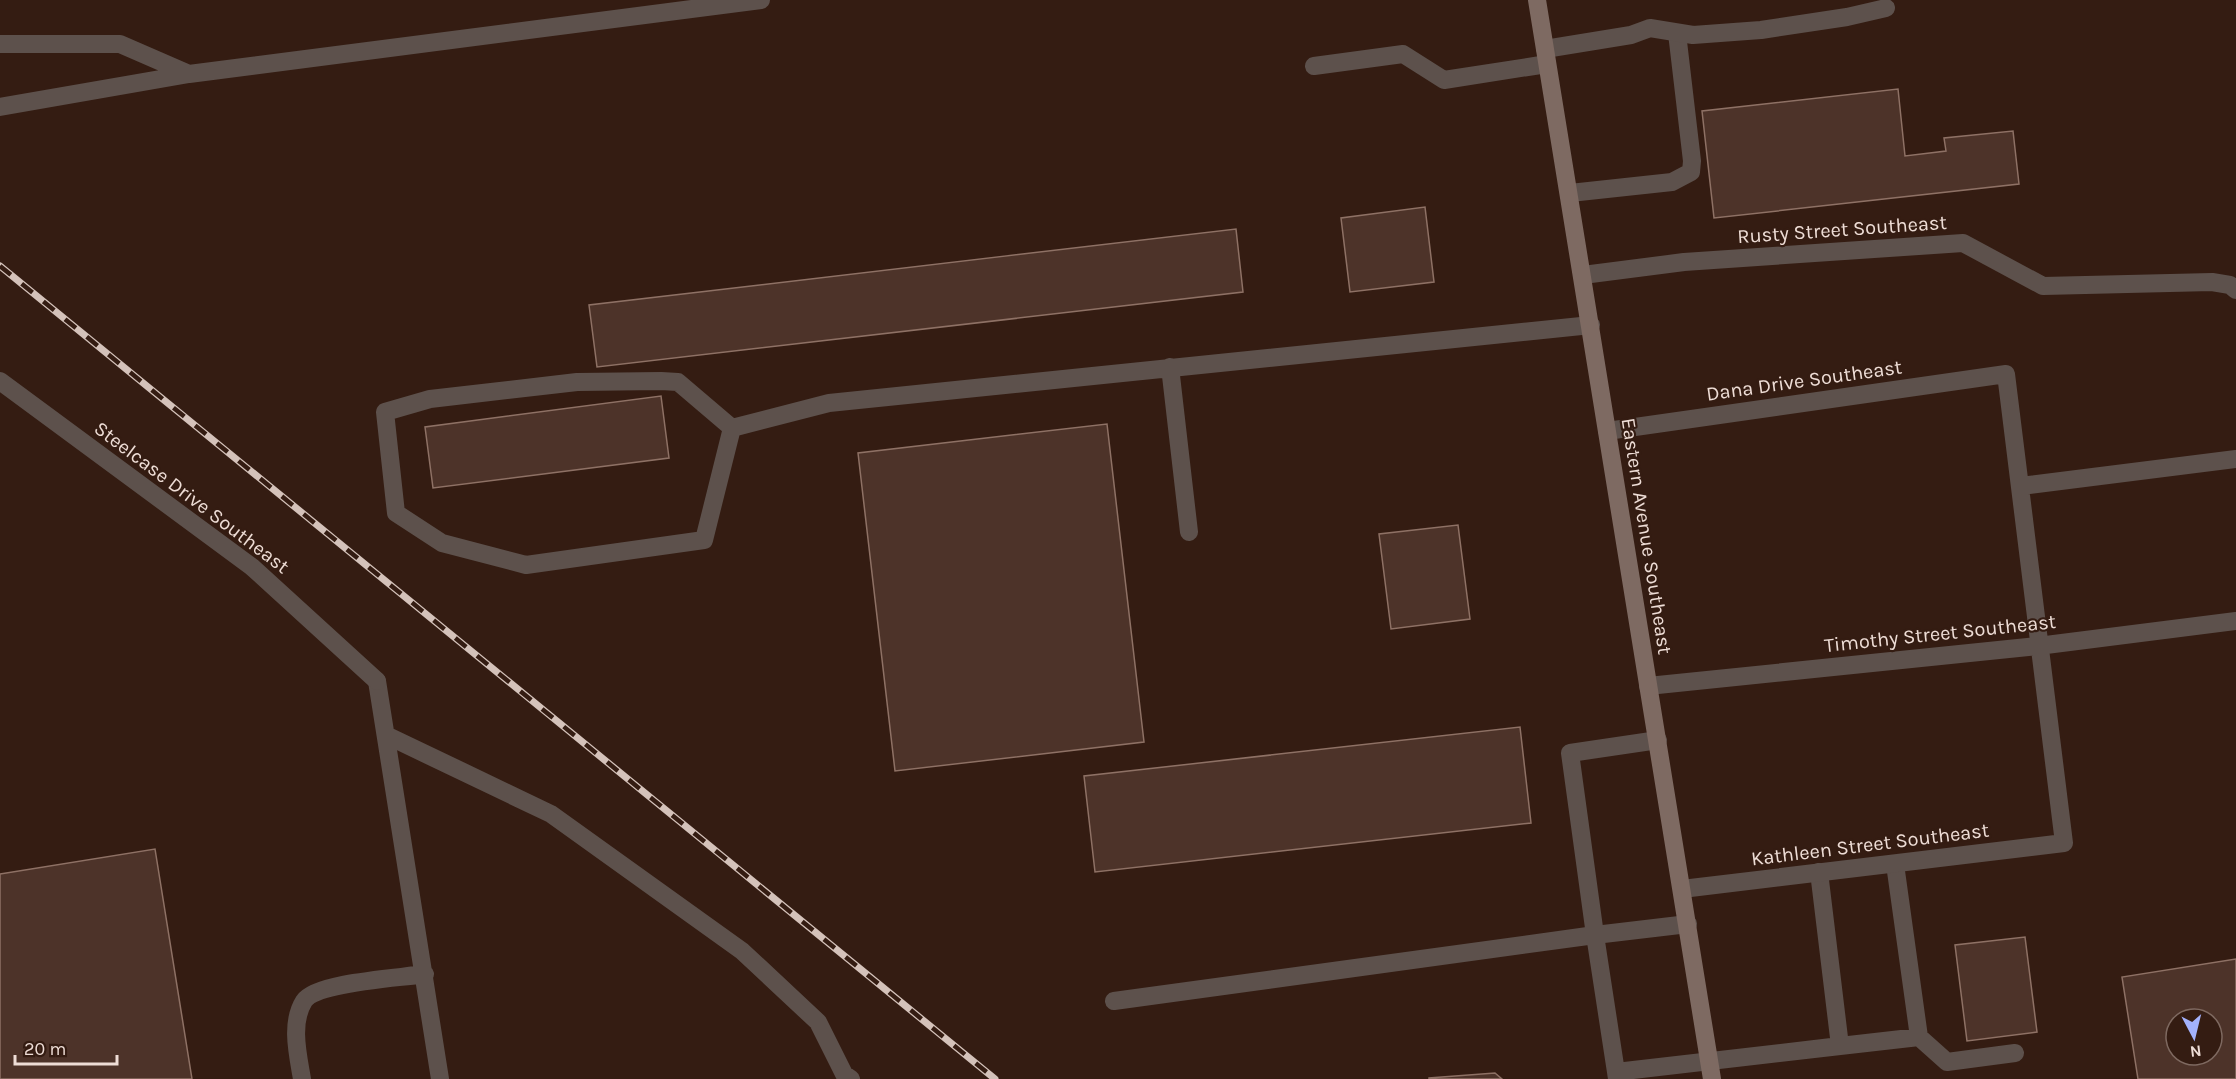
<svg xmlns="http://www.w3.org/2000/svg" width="2236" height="1079" font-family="Karla,sans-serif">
  <rect width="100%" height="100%" fill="#341c12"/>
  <path fill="#4d3329" stroke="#8e7165" stroke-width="1.5" fill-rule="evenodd" d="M1898,89L1905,156L1946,151L1944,138L2013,131L2019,184L1714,218L1702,111Z
    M1425,207L1434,282L1350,292L1341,218Z
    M1236,229L1243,292L597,367L589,305Z
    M661,396L669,458L433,488L425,427Z
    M1107,424L1144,742L895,771L858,453Z
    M1458,525L1470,619L1391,629L1379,534Z
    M1520,727L1531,823L1095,872L1084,776Z
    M155,849L192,1079H0V874Z
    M2025,937L2037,1032L1967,1041L1955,945Z
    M2236,959V1079H2138L2122,977ZM2176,1019H2212V1055H2176Z
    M1495,1073L1502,1079H1429V1078Z"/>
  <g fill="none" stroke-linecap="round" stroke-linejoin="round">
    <path stroke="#5d514c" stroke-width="18" d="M0,44H120L189,74L761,0
      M1314,66L1403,54L1444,80L1547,64
      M0,107L189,74
      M1570,193L1672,182L1691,172L1692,161L1677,33
      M1170,367L1189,532
      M732,428L704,540L526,565L442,543L396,513L385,412L430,399L577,382L661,381L678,382L732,428L829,403L1591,325
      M377,681L440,1079
      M386,735L551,814L742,951L818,1022L844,1074L851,1079
      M1895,864L1919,1037
      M1114,1001L1595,935L1570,753L1658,740
      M1840,1046L1919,1037L1947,1062L2015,1053
      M1616,1072L1595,935L1688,924
      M302,1079C298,1055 290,1023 304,1001C316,982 401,978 425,974
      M1617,1079L1616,1072L1840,1046L1819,872"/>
    <path stroke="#5d514c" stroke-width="18" d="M1545,49L1631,35L1650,28L1693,35L1761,30L1847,17L1886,8
      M1583,275L1684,262L1963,243L2043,286L2212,282L2230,285L2236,290
      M0,381L252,567L377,681
      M1607,431L2006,374L2064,843L1682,889
      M2021,486L2236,459
      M1648,686L2038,646L2236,621"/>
    <path stroke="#7e6a62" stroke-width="18" d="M1537,0L1712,1079"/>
    <g stroke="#d4c2ba" stroke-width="7">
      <path id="rail" d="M0,266L995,1079"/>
    </g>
    <use href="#rail" stroke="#341c12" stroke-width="4.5" stroke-dasharray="14" stroke-linecap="butt"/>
  </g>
  <g text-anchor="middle" stroke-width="4.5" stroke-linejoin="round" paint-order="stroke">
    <g font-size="20" fill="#eeddd6" stroke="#341c12">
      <text transform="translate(1842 229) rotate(-4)" y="7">Rusty Street Southeast</text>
      <text transform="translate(1804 380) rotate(-8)" y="7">Dana Drive Southeast</text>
      <text transform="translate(192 497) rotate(37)" y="7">Steelcase Drive Southeast</text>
      <text transform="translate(1647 536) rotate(81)" y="7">Eastern Avenue Southeast</text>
      <text transform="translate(1940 633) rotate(-6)" y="7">Timothy Street Southeast</text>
      <text transform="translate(1870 844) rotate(-7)" y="7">Kathleen Street Southeast</text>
    </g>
  </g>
  <g transform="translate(2194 1037) rotate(173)"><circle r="28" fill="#341c12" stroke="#7e6960" stroke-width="1.5"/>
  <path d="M0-4.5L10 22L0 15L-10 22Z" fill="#a3b2fd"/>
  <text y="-9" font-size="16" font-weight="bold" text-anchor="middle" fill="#eeddd6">N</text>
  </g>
  <path d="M15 1055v9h102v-9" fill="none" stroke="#eeddd6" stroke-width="3"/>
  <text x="24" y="1055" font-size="18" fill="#eeddd6" stroke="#341c12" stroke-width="4.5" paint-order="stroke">20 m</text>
</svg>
